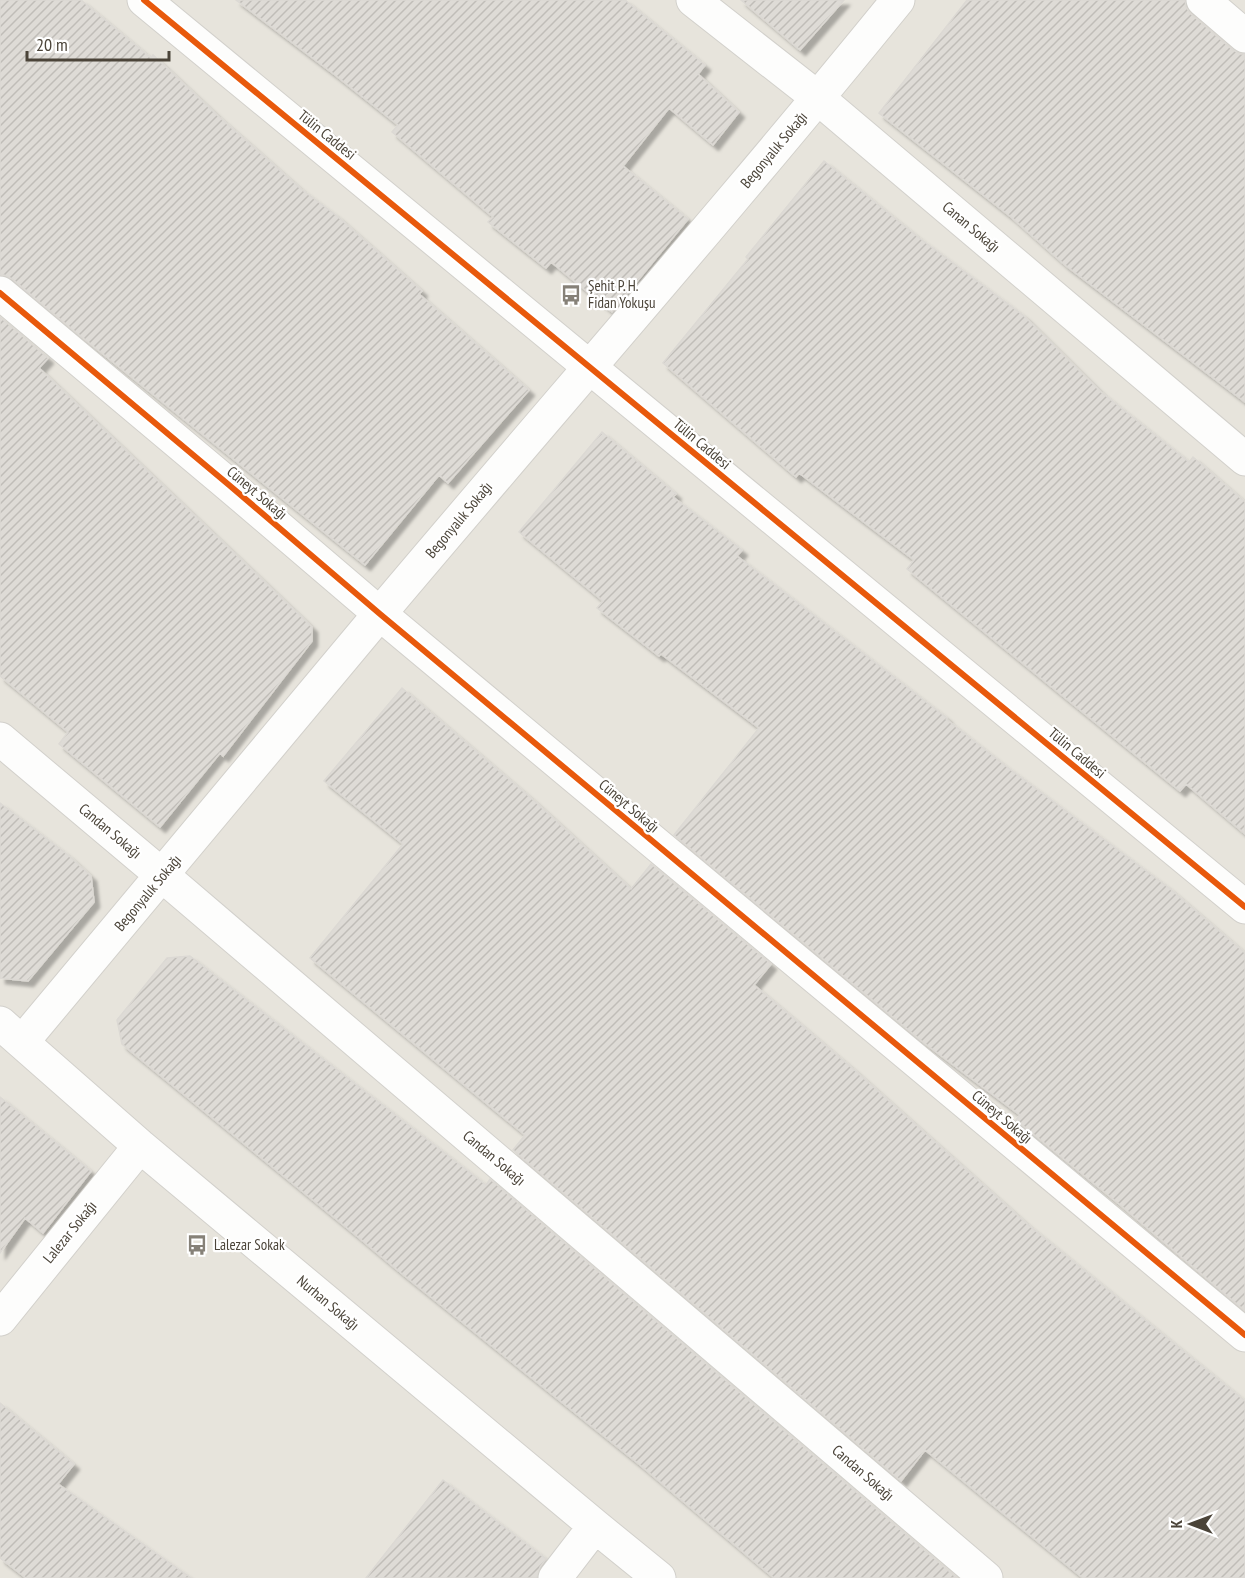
<svg xmlns="http://www.w3.org/2000/svg" width="1245" height="1578" font-family="'PT Sans Narrow',sans-serif">
  <defs>
    <pattern id="building-hatch" width="6" height="6" patternUnits="userSpaceOnUse" patternTransform="scale(1.5)"><rect width="6" height="6" fill="#dedbd6"/><path d="M-1 1l2-2M0 6l6-6M5 7l2-2" fill="none" stroke="#c0bdb8"/></pattern>
    <filter id="shadow"><feDropShadow dx="5.5" dy="5.5" stdDeviation="1.5" flood-color="#0004"/></filter>
  </defs>
  <rect width="100%" height="100%" fill="#f4f2ee"/>
  <path fill="#e7e4dc" d="M0,0H1245V1578H0Z"/>
  <path fill="url(#building-hatch)" stroke="#dcd9d4" stroke-width="1.5" filter="url(#shadow)" d="M0,0H81L151,58L153,55L218,116L301,189L337,216L422,291L419,294L529,390L448,483L439,475L365,565L73,330L12,279L4,275H0Z
    M236,0H625L705,65L698,74L739,112L713,145L669,108L623,166L688,219L612,312L551,262L546,268L488,222L493,217L392,132L398,125L335,75Z
    M741,0H844L800,50Z
    M967,0H1185L1186,7L1191,14L1233,50L1241,54H1245V402L1065,265L1011,217L879,113Z
    M824,161L918,237L1024,316L1101,392L1189,462L1193,457L1245,502V834L1186,784L1180,791L1080,710L907,569L914,560L799,473L796,477L663,363L748,259L746,257Z
    M0,317L48,358L39,368L312,627V641L223,756L220,753L160,827L59,744L68,732L0,676Z
    M602,432L676,494L673,497L742,550L737,556L947,718L946,719L1003,764L1169,888L1245,953V1311L1119,1204L1016,1120L1020,1115L924,1043L674,835L759,728L661,654L659,656L597,608L603,601L519,532Z
    M402,688L531,798L631,889L651,864L771,964L754,985L851,1067L1027,1224L1245,1401V1578H1083L925,1450L901,1481L513,1150L525,1135L310,958L403,844L324,781Z
    M0,803L68,855L91,876L94,902L28,981L0,978Z
    M190,956L486,1185L490,1179L957,1578H774L640,1465L401,1273L358,1237L122,1044L117,1020L167,958Z
    M0,1097L91,1171L43,1233L25,1218L0,1253Z
    M0,1403L74,1464L58,1484L191,1578H26L0,1558Z
    M443,1480L546,1559L540,1567L537,1578H366Z"/>
  <g fill="none" stroke-linecap="round" stroke-linejoin="round">
    <g stroke="#d2d0cb" stroke-width="35">
      <path id="street" d="M144,0L1245,907
        M693,0L818,98L1245,459
        M1203,0L1245,36
        M0,293L229,485L380,614L1245,1335
        M0,739L163,876L986,1578
        M0,1023L140,1146L595,1526L659,1578
        M23,1041C143,899 261,754 382,611C554,407 730,207 898,0
        M0,1319L140,1146
        M555,1578L595,1526"/>
    </g>
    <use href="#street" stroke="#fdfdfc" stroke-width="33"/>
    <g stroke="#fff" stroke-width="10">
      <path id="cycleway" d="M144,0L1245,907
        M0,293L229,485L380,614L1245,1335"/>
    </g>
    <use href="#cycleway" stroke="#e8590c" stroke-width="6"/>
  </g>
  <defs>
    <g id="bus-bare" transform="scale(1.62)"><path d="M-5-6H5V4H4V6H2V4H-2V6H-4V4H-5ZM-3.5-4V0h7V-4ZM-3.5 1.2v1.5H-2V1.2ZM2 1.2v1.5H3.5V1.2Z" fill="#868178" stroke="#fff" stroke-width="2.5" paint-order="stroke"/></g>
  </defs>
  <g fill-rule="evenodd">
    <use href="#bus-bare" x="571" y="295"/>
    <use href="#bus-bare" x="197" y="1245"/>
  </g>
  <g text-anchor="middle" stroke-width="4.5" stroke-linejoin="round" paint-order="stroke">
    <g font-size="15" fill="#4b4439" stroke="#fff">
      <text transform="translate(327 135) rotate(39)" y="5">Tülin Caddesi</text>
      <text transform="translate(774 150) rotate(-50)" y="5">Begonyalık Sokağı</text>
      <text transform="translate(971 227) rotate(40)" y="5">Canan Sokağı</text>
      <text transform="translate(702 444) rotate(40)" y="5">Tülin Caddesi</text>
      <text transform="translate(257 493) rotate(40)" y="5">Cüneyt Sokağı</text>
      <text transform="translate(459 520) rotate(-50)" y="5">Begonyalık Sokağı</text>
      <text transform="translate(1077 753) rotate(40)" y="5">Tülin Caddesi</text>
      <text transform="translate(629 806) rotate(40)" y="5">Cüneyt Sokağı</text>
      <text transform="translate(110 831) rotate(40)" y="5">Candan Sokağı</text>
      <text transform="translate(148 893) rotate(-50)" y="5">Begonyalık Sokağı</text>
      <text transform="translate(1002 1117) rotate(40)" y="5">Cüneyt Sokağı</text>
      <text transform="translate(494 1158) rotate(40)" y="5">Candan Sokağı</text>
      <text transform="translate(70 1232) rotate(-51)" y="5">Lalezar Sokağı</text>
      <text transform="translate(328 1303) rotate(40)" y="5">Nurhan Sokağı</text>
      <text transform="translate(863 1473) rotate(41)" y="5">Candan Sokağı</text>
    </g>
    <g font-size="15" fill="#4b4439" stroke="#fff" text-anchor="start">
      <text x="588" y="291">Şehit P. H.<tspan x="588" dy="17">Fidan Yokuşu</tspan></text>
      <text x="214" y="1250">Lalezar Sokak</text>
    </g>
  </g>
  <g transform="translate(1191 1524) rotate(270)" stroke="#ffffff" stroke-width="4.5" paint-order="stroke">
  <path d="M0-4.5L10 22L0 15L-10 22Z" fill="#4b4439"/>
  <text y="-9" font-size="16" font-weight="bold" text-anchor="middle" fill="#4b4439">K</text>
  </g>
  <path d="M27 51v9h142v-9" fill="none" stroke="#4b4439" stroke-width="3"/>
  <text x="36" y="51" font-size="18" fill="#4b4439" stroke="#ffffff" stroke-width="4.5" paint-order="stroke">20 m</text>
</svg>
